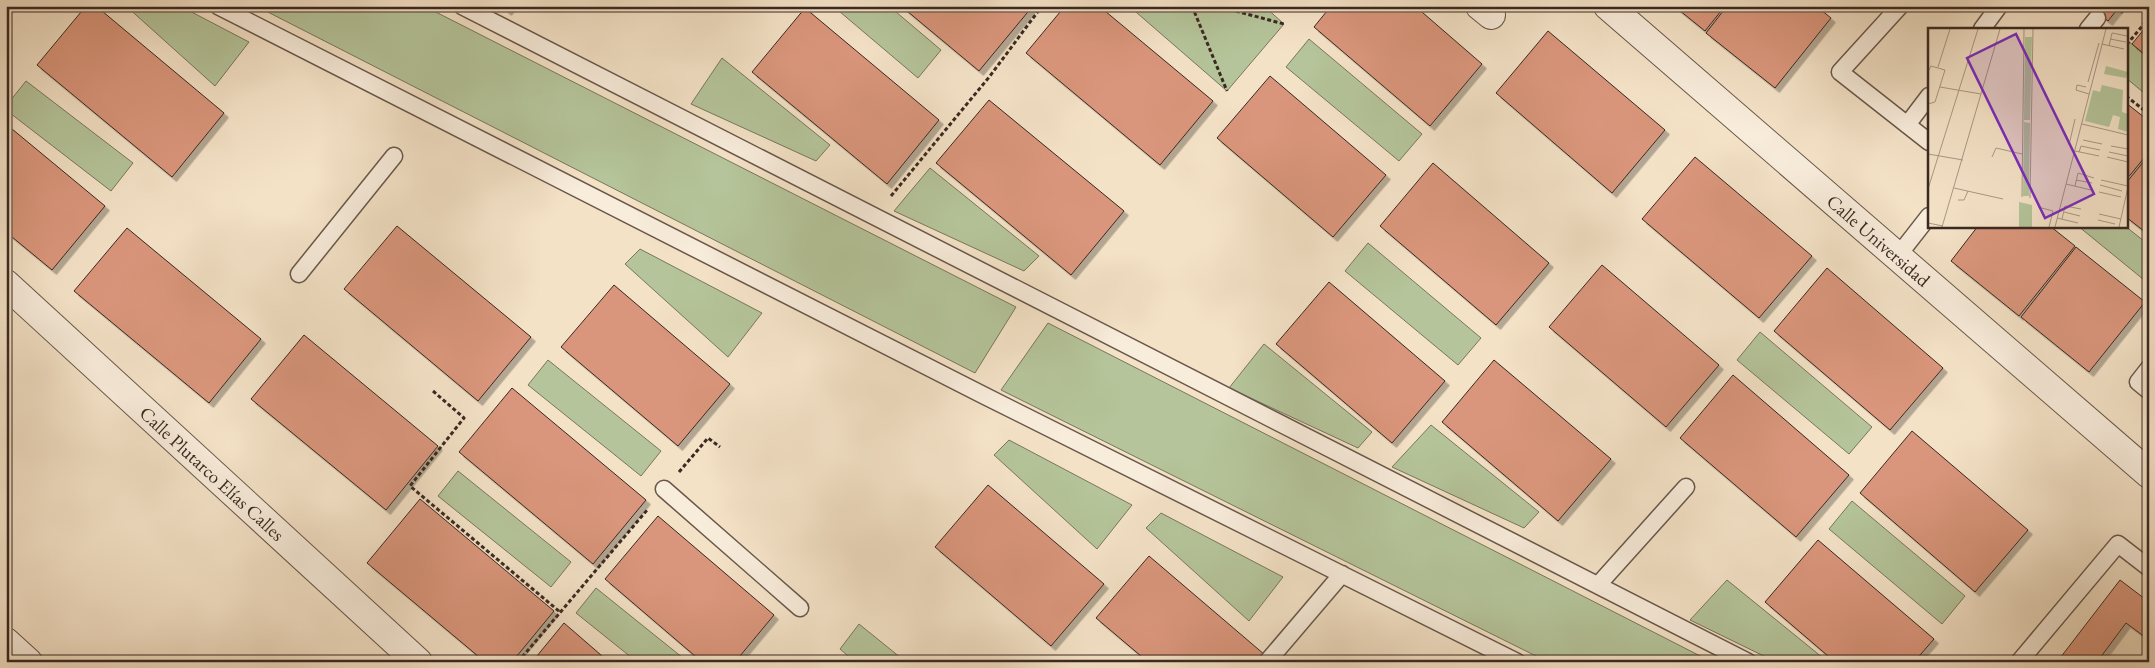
<svg xmlns="http://www.w3.org/2000/svg" width="2155" height="668" font-family="'EB Garamond',serif">
  <defs>
    <filter id="shadow"><feDropShadow dx="4.5" dy="4.5" stdDeviation="0" flood-color="#0004"/></filter>
  </defs>
  <rect width="100%" height="100%" fill="#f4e2c7"/>
  <filter id="stains"><feTurbulence type="fractalNoise" baseFrequency=".004" numOctaves="4"/><feColorMatrix values="0 0 0 0 .2 0 0 0 0 .09 0 0 0 0 .02 0 0 0 .5 -.17"/></filter>
  <radialGradient id="worn" r=".72"><stop offset=".6" stop-color="#630" stop-opacity="0"/><stop offset="1" stop-color="#630" stop-opacity=".3"/></radialGradient>
  <path fill="#b5c49a" stroke="#78765e" d="M126,6H180L249,42L215,86Z
    M256,6H424L1016,307L975,373Z
    M833,6H889L941,50L918,78Z
    M1129,6H1264L1284,24L1227,91Z
    M1309,39L1422,134L1399,161L1286,67Z
    M2128,41L2149,58V97L2126,78Z
    M722,58L830,145L816,161L691,104Z
    M26,81L133,163L111,191L6,110V106Z
    M930,168L1039,256L1024,271L894,211Z
    M2078,226H2125L2149,245V284Z
    M1368,243L1481,338L1458,365L1345,271Z
    M640,249L762,313L728,357L625,264Z
    M1048,323L1712,662H1548L1001,390Z
    M1760,332L1872,427L1849,454L1737,360Z
    M1264,344L1372,432L1358,448L1229,388Z
    M548,360L661,451L641,476L528,385Z
    M1431,425L1539,512L1524,528L1392,467Z
    M1009,440L1132,505L1097,549L994,455Z
    M458,471L571,562L551,587L438,496Z
    M1852,501L1965,596L1942,624L1829,529Z
    M1161,513L1283,577L1249,621L1146,528Z
    M1727,580L1828,662H1776L1690,620Z
    M596,588L688,662H637L576,613Z
    M859,624L906,662H855L840,649Z"/>
  <path fill="#da967b" stroke="#3a2921" filter="url(#shadow)" d="M86,6H96L224,113L172,177L37,65Z
    M501,6H511L507,11Z
    M901,6H1031L1032,7L979,71Z
    M1065,6H1099L1213,101L1160,165L1026,53Z
    M1331,6H1415L1482,64L1430,126L1314,27Z
    M1674,6H1725L1705,31Z
    M1727,6H1816L1831,18L1775,88L1706,33Z
    M2089,6H2120L2108,21Z
    M805,8L939,120L887,184L752,72Z
    M2149,23V58L2132,44Z
    M1548,31L1665,130L1612,193L1496,93Z
    M1270,76L1386,175L1333,237L1217,138Z
    M989,100L1124,211L1071,275L936,163Z
    M2126,103L2149,121V152L2126,180Z
    M6,124L105,206L52,270L6,232Z
    M2149,155V235L2126,217V183Z
    M1695,157L1812,256L1759,318L1642,219Z
    M1433,163L1549,263L1496,325L1380,226Z
    M397,226L531,337L478,401L344,289Z
    M1978,226H2050L2075,246L2019,316L1951,261Z
    M127,228L261,339L209,403L74,291Z
    M2076,247L2145,302L2089,372L2021,317Z
    M1602,265L1719,365L1666,427L1549,327Z
    M1827,268L1943,368L1890,430L1774,331Z
    M1329,282L1445,381L1392,443L1276,344Z
    M614,285L730,384L678,446L561,347Z
    M304,335L438,446L386,510L251,399Z
    M1494,360L1611,459L1558,521L1442,422Z
    M1733,375L1849,475L1796,537L1680,438Z
    M512,388L646,500L593,564L459,452Z
    M1912,431L2028,530L1975,592L1860,493Z
    M988,485L1104,584L1051,646L935,547Z
    M420,499L554,611L512,662H485L367,563Z
    M658,516L774,615L735,662H702L605,579Z
    M1818,540L1934,639L1914,662H1835L1765,602Z
    M1149,556L1265,655L1259,662H1148L1096,618Z
    M2120,580L2149,602V640L2126,623L2097,662H2057Z
    M564,623L609,662H532Z"/>
  <g fill="none" stroke-linecap="round" stroke-linejoin="round">
    <g stroke="#68574a" stroke-width="19">
      <path id="lane" d="M218,6L983,395L1517,662
        M462,6L1748,662
        M1900,6L1840,72L1929,142
        M1982,29L1999,6
        M2088,29L2097,18
        M1907,125L1929,96
        M1897,257L1929,216
        M299,274L394,156
        M2149,368L2138,382L2149,391
        M664,489L800,608
        M1598,585L1686,487
        M1267,662L1342,574
        M2019,662L2118,544L2149,568"/>
    </g>
    <g stroke="#68574a" stroke-width="30">
      <g id="street">
        <path d="M1480,6L1491,15"/>
        <path id="s1" d="M1608,6L2149,474"/>
        <path id="s2" d="M6,284L418,662"/>
        <path d="M6,642L28,662"/>
      </g>
    </g>
    <path stroke="#3a2921" stroke-width="3" stroke-dasharray="4 2.5" stroke-linecap="butt" d="M1192,6L1227,91
      M1217,6L1284,24
      M2121,13L2126,6
      M2126,42L2128,43L2149,18
      M2126,96L2149,114
      M891,196L990,76L1042,6
      M433,391L464,418L410,486L560,612
      M679,472L708,438L720,447
      M518,662L648,509"/>
    <use href="#lane" stroke="#f8ecdb" stroke-width="16"/>
    <use href="#street" stroke="#f8ecdb" stroke-width="28"/>
  </g>
  <g text-anchor="middle" stroke-width="4.5" stroke-linejoin="round" paint-order="stroke">
    <g font-size="19" fill="#3a2921" stroke="#f8ecdb">
      <text dy="7" stroke="none"><textPath href="#s1" startOffset="358">Calle Universidad</textPath></text>
      <text dy="7" stroke="none"><textPath href="#s2" startOffset="280">Calle Plutarco Elías Calles</textPath></text>
    </g>
  </g>
  <g transform="translate(1928 28)">
    <rect width="200" height="200" fill="#f4e2c7"/>
    <path d="M97,9H104L102,92H96ZM178,38L200,44L198,50L176,46ZM174,57L195,62L194,84L200,86V104L190,101L192,89L185,87L181,99L157,93L165,62L172,64ZM96,94L102,95L101,168H95ZM91,174L104,177V199H91Z" fill="#b5c49a"/>
    <path fill="none" stroke="#aa9885" stroke-width="1" d="M182,11L198,14M174,16L196,21M181,18L184,5L199,8M10,39L22,1M0,44L3,38L17,42L7,74L0,76M160,54L171,15M12,59L53,66M158,59L149,57L148,62L161,66M154,96L200,107M155,112L174,116M141,117L147,91M183,118L200,121M147,123L171,128M151,124L153,118L172,122M181,124L200,128M0,126L35,132M64,129L68,120L94,126M179,129L200,134M148,152L164,155M173,152L200,158M138,156L163,162M172,157L194,163M147,158L150,145L166,150M26,160L75,171M0,161L50,1M171,164L193,169M94,169L96,1M102,170L105,1M30,172H36L40,163M110,179L125,183L121,199M136,184L152,188M171,186L193,191M129,190L150,195M134,191L137,178L153,181M170,192L187,196M0,195L15,198M14,199L72,1M127,199L178,1M191,199L200,159"/>
    <path fill="#7b2cbf" fill-opacity="0.15" stroke="#7b2cbf" stroke-width="2.5" d="M88,6L166,166L117,190L39,30Z"/>
    <rect width="200" height="200" fill="none" stroke="#3a2921" stroke-width="2.5"/>
  </g>
  <rect width="2155" height="668" fill="none" stroke="#f4e2c7" stroke-width="25"/>
  <rect x="8" y="8" width="2140" height="653" fill="none" stroke="#3a2921" stroke-width="2.5"/>
  <rect x="12" y="12" width="2130" height="643" fill="none" stroke="#3a2921"/>
  <rect width="100%" height="100%" filter="url(#stains)"/>
  <rect width="100%" height="100%" fill="url(#worn)"/>
</svg>
